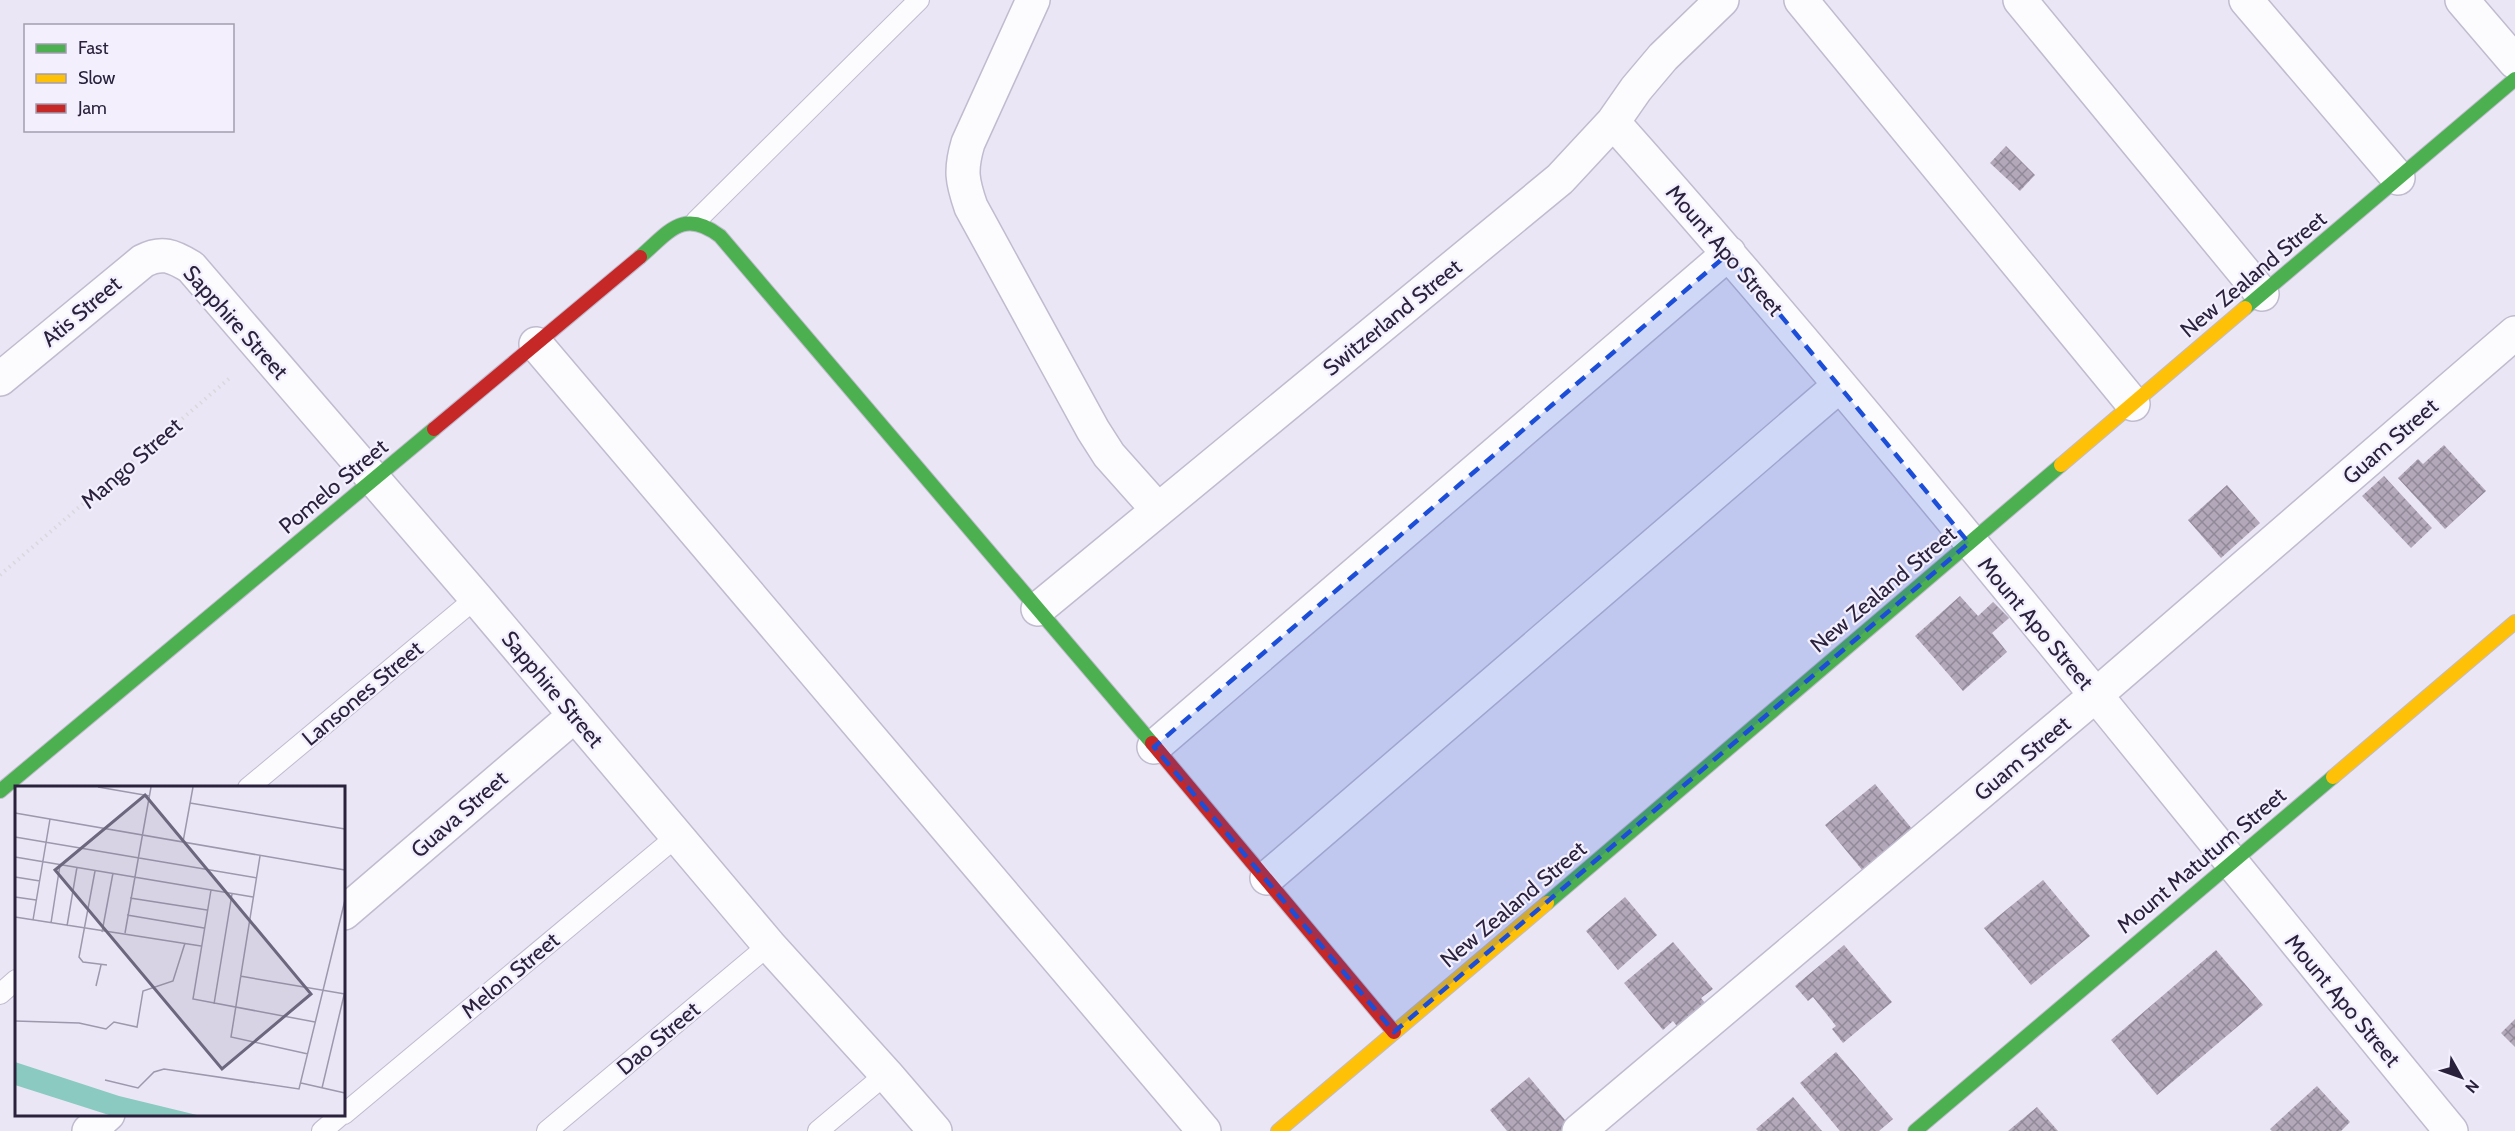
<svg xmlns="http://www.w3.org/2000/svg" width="2515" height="1131" font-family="Cabin,sans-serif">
  <defs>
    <pattern id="building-cross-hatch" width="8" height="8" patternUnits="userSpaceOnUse" patternTransform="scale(1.5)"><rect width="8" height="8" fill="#b2a8ba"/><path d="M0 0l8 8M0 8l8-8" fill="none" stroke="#918898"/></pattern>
  </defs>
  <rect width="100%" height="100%" fill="#eae6f6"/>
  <path fill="url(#building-cross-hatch)" d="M2006,146L2035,175L2020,191L1990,163Z
    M2444,445L2486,491L2445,529L2398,478L2418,459L2423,464Z
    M2384,476L2432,528L2411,548L2362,496Z
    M2227,485L2260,523L2221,558L2188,520Z
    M1960,596L1978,616L1993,602L2009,618L1992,633L2007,652L1963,691L1915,636Z
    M1875,784L1918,836L1868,877L1825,825Z
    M2043,880L2090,936L2031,985L1984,928Z
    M1625,897L1657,935L1618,970L1586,931Z
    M1673,942L1713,989L1701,998L1711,1010L1683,1034L1673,1021L1663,1030L1624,983Z
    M1844,945L1892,1002L1843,1043L1832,1029L1836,1026L1813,997L1808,1001L1795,986Z
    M2216,950L2263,1005L2157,1095L2111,1040Z
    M2515,1019V1047L2501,1033Z
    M1836,1052L1893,1119L1879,1131H1840L1800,1083Z
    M1529,1077L1570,1126L1564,1131H1507L1490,1110Z
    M2317,1086L2350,1122L2341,1131H2272L2270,1129Z
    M1793,1097L1822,1131H1758L1756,1129Z
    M2037,1107L2058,1131H2008Z"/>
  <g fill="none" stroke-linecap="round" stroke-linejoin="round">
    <g stroke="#c0bbce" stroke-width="22">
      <path id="lane" d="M696,221L919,0
        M248,788L476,598
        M0,994L16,980
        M344,1114L676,837
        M322,1131L342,1114
        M547,1131L769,945
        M818,1131L886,1074"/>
    </g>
    <g stroke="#c0bbce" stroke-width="36">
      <path id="street" d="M1033,0L968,143C960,170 962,181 971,207L1093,430L1109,455L1158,510
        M1801,0L2133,404
        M2020,0L2262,294
        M2246,0L2398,178
        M2462,0L2515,62
        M1613,122C1904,449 2173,794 2451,1131
        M536,344L1204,1131
        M0,379L143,261C162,251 173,256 191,267L476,598L769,945L886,1074L935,1131
        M1038,609L1560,179L1613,122L1636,89L1663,57L1722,0
        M1154,747L1729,253
        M1267,878L1840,385
        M344,913L575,715
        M89,1131L108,1114
        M1579,1131L2096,695L2515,333"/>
    </g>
    <g stroke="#c0bbce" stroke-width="16">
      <path id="fast" d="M640,257C669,232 683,208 720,236L1152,743
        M2245,308L2515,79
        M0,791L434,429
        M1547,903L2061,465
        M1915,1131L2333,777"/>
    </g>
    <g stroke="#c0bbce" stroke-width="16">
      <path id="slow" d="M2061,465L2245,308
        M2333,777L2515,622
        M1278,1131L1547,903"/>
    </g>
    <g stroke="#c0bbce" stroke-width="16">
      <path id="jam" d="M434,429L640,257
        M1152,743L1394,1032"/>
    </g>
    <path stroke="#d9d8dc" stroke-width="4" stroke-dasharray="1.5 4.5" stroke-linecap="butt" d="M0,575L232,376"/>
    <use href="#lane" stroke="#fcfbfe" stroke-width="20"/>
    <use href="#street" stroke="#fcfbfe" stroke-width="33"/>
    <use href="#fast" stroke="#4caf50" stroke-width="14"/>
    <use href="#slow" stroke="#ffc107" stroke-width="14"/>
    <use href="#jam" stroke="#c62828" stroke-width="14"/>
  </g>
  <path fill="#1d4ed8" fill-opacity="0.2" stroke="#1d4ed8" stroke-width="4.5" stroke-dasharray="12 8" stroke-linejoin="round" d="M1729,253L1969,543L1394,1032L1154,747Z"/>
  <g text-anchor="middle" stroke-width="4.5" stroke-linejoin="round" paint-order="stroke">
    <g font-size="22" fill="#2a223c" stroke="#f3effd">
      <text transform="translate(1725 250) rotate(49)" y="8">Mount Apo Street</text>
      <text transform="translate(2253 274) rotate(-40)" y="8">New Zealand Street</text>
      <text transform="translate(81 311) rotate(-40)" y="8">Atis Street</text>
      <text transform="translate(1392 317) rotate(-39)" y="8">Switzerland Street</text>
      <text transform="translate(236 322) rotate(48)" y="8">Sapphire Street</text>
      <text transform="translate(2390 441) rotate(-41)" y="8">Guam Street</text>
      <text transform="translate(131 463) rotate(-41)" y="8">Mango Street</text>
      <text transform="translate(333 486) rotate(-40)" y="8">Pomelo Street</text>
      <text transform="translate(1883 589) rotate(-40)" y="8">New Zealand Street</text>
      <text transform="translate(2036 623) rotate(50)" y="8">Mount Apo Street</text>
      <text transform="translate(553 689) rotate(50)" y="8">Sapphire Street</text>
      <text transform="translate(362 693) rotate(-40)" y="8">Lansones Street</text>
      <text transform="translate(2022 758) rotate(-40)" y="8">Guam Street</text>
      <text transform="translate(459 814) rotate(-41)" y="8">Guava Street</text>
      <text transform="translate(2201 860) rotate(-40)" y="8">Mount Matutum Street</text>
      <text transform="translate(1513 904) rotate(-40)" y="8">New Zealand Street</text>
      <text transform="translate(510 975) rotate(-40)" y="8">Melon Street</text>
      <text transform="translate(2343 1000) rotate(50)" y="8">Mount Apo Street</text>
      <text transform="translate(658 1038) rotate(-40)" y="8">Dao Street</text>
    </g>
  </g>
  <g transform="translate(15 786)">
    <rect width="330" height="330" fill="#eae6f6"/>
    <path d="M0,276L104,310L182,329H94L0,299Z" fill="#8acac0"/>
    <path fill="none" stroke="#9d98ac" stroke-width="1.5" d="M83,1L135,10M175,17L330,43M0,27L330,84M0,51L242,92M168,56L178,1M245,70L216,251L293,268M0,71L238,111M80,85L64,171L68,176L92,179M0,91L25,95M196,104L178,213L300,236M0,111L21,114M115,112L192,124M112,129L189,142M0,131L186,160M18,134L35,33M36,137L45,79M52,140L62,81M87,146L98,87M110,147L136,1M225,190L330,208M81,200L86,179M199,218L217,108M0,235L64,237L91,243L99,236L122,241L128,205L158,195L170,157M90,294L123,302L139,286L149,283L284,303L330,114M286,297L330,307M307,302L330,205"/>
    <path fill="#6d677d" fill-opacity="0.15" stroke="#6d677d" stroke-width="3" d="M130,9L296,208L207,283L40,84Z"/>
    <rect width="330" height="330" fill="none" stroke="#2a223c" stroke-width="3"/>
  </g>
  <rect x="24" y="24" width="210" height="108" fill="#f3effd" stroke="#a39db0" stroke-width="1.5"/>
  <rect x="36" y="44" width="30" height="9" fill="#4caf50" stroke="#a39db0" stroke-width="1.5"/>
  <text x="78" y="54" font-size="18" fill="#2a223c">Fast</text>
  <rect x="36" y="74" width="30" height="9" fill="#ffc107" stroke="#a39db0" stroke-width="1.5"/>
  <text x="78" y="84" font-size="18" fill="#2a223c">Slow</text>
  <rect x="36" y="104" width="30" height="9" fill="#c62828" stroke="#a39db0" stroke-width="1.5"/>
  <text x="78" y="114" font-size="18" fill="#2a223c">Jam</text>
  <g transform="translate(2461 1077) rotate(130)" stroke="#f3effd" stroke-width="4.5" paint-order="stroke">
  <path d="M0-4.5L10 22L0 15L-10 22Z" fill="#2a223c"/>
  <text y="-9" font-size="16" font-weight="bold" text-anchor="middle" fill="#2a223c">N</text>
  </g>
</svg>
